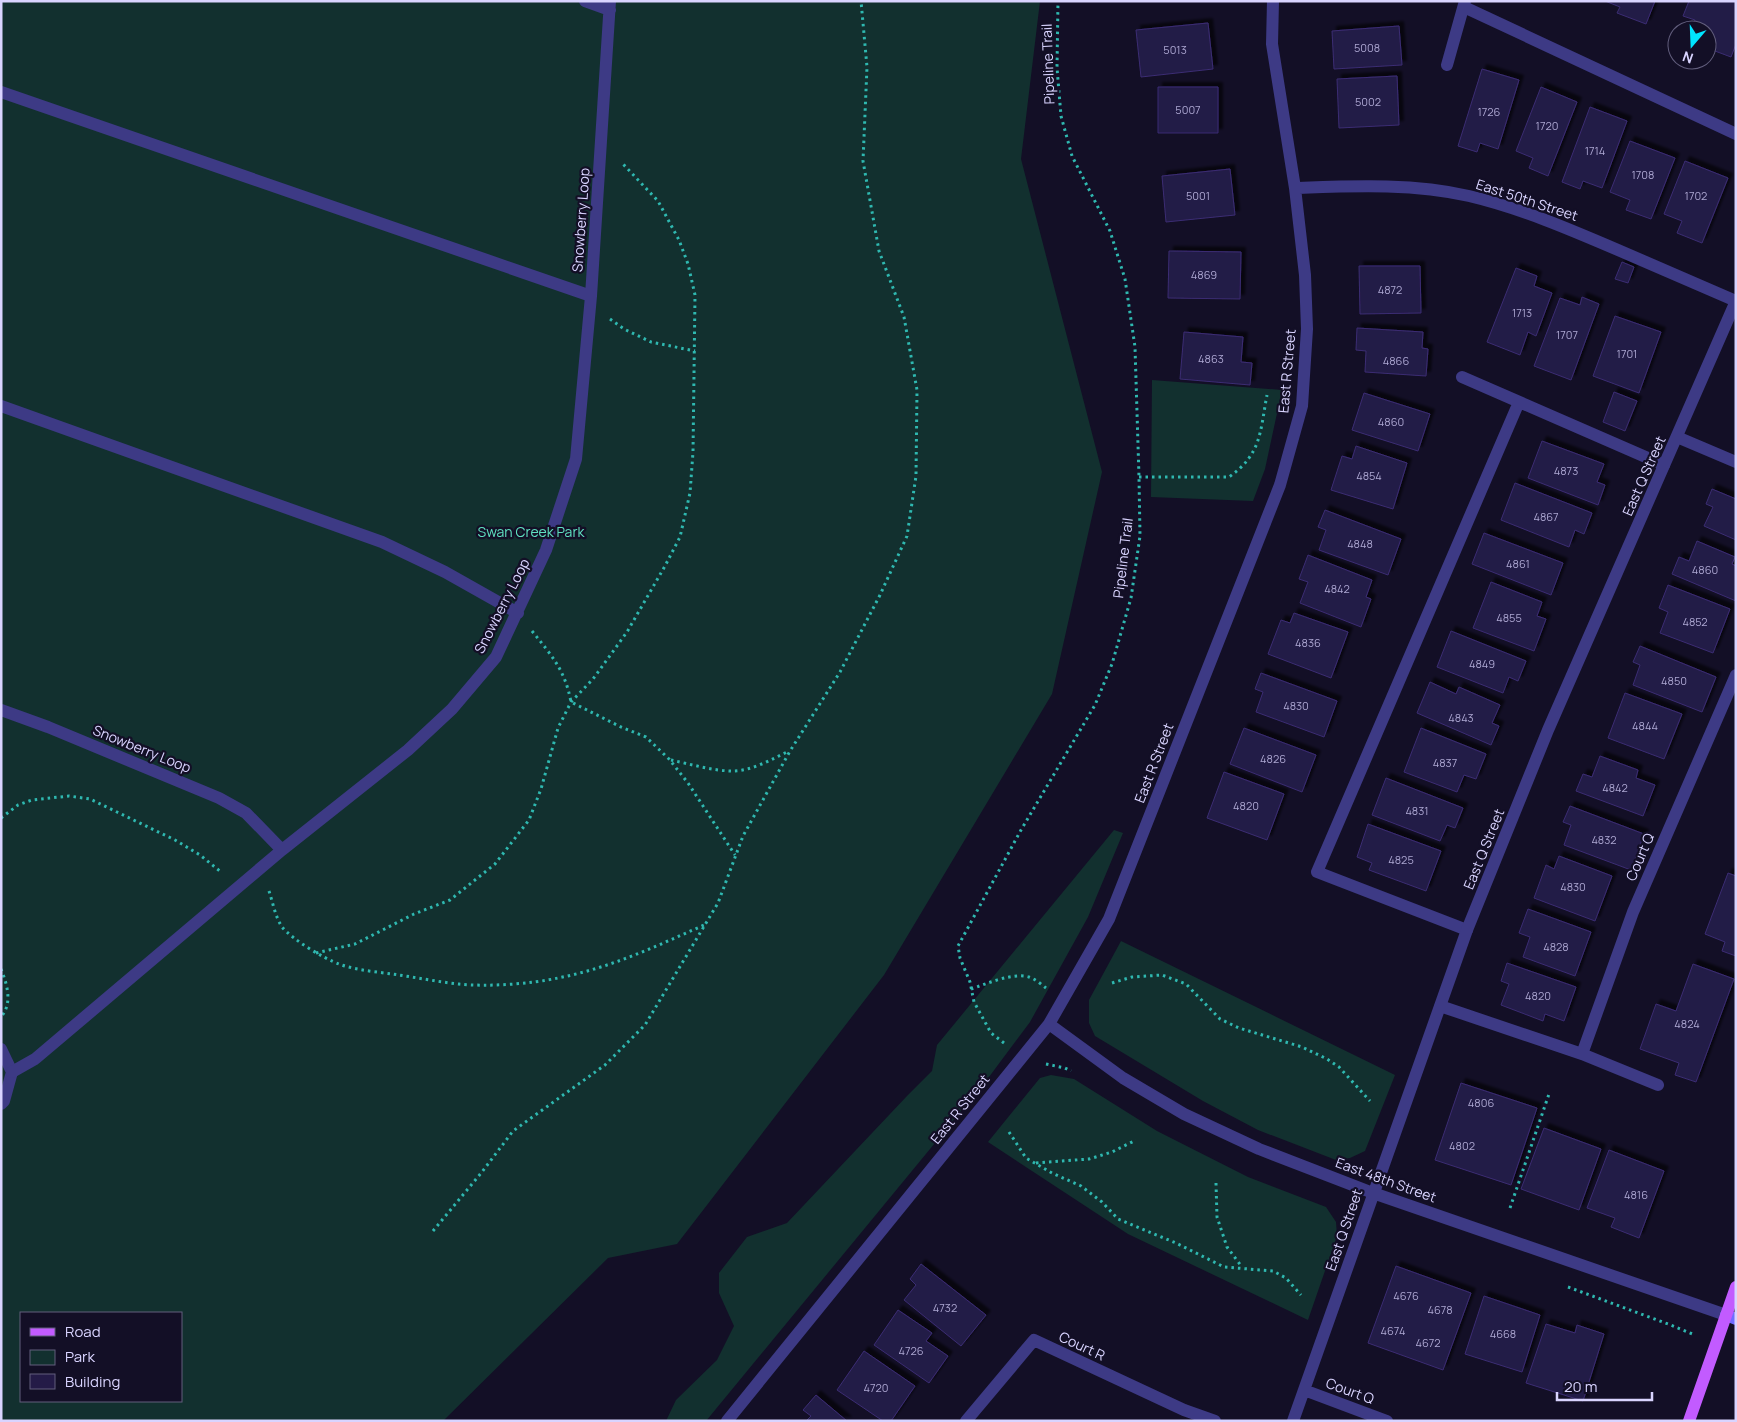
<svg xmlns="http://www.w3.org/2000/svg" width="1737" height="1422" font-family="Manrope,sans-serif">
  <defs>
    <filter id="shadow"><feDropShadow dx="4.5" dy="-4.5" stdDeviation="1" flood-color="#0009"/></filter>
  </defs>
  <rect width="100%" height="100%" fill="#130f26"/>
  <path fill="#12302f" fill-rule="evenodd" d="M1,1H1040L1021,159L1102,472L1052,694L884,975L677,1244L608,1258L443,1421H1ZM21,1313H181V1401H21Z
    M1152,380L1282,390L1265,469L1253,501L1151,497Z
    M1114,830L1123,833L1088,917L1030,1022L986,1081L706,1421H666L676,1400L717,1360L734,1326L719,1293V1273L747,1237L787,1223L907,1096L932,1071L937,1045Z
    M1121,941L1395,1075L1365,1151L1350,1158L1336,1160L1258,1130L1203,1101L1095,1036L1089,1023V1000Z
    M1051,1075L1074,1079L1157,1131L1248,1177L1326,1207L1336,1222L1337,1236L1308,1320L1128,1234L988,1142L1040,1078Z"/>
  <path fill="#241b47" stroke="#3b2d73" filter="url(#shadow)" d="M1605,1H1655L1646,24L1617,13L1620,7Z
    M1689,1H1736V44L1731,57L1707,48V30H1691L1695,20L1683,16Z
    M1208,23L1213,69L1141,77L1136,30Z
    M1399,26L1402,65L1334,69L1332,31Z
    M1482,69L1519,80L1498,149L1480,143L1477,152L1458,146Z
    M1397,76L1399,125L1339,128L1337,79Z
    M1158,87H1218V133H1158Z
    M1541,87L1577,102L1548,176L1529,168L1533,158L1516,151Z
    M1590,107L1627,121L1602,188L1583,181L1580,189L1562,182Z
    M1630,141L1675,158L1651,219L1626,210L1630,200L1610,192Z
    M1685,161L1728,178L1702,243L1677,233L1682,221L1664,214Z
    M1230,169L1235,215L1166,222L1162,176Z
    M1169,251L1241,252L1240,299L1168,298Z
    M1622,262L1634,267L1628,283L1615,279Z
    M1359,266H1420L1421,313L1360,314Z
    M1516,268L1537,276L1534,286L1552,293L1536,336L1528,332L1520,355L1487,342Z
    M1582,297L1599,304L1571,380L1534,366L1560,298L1580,305Z
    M1615,316L1661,332L1639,393L1593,376Z
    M1357,328L1423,332L1422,348L1428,349L1426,376L1365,372L1366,351L1356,350Z
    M1184,332L1243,337L1241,362L1252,363L1250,385L1180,379Z
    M1614,392L1637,401L1625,431L1603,422Z
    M1364,393L1430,414L1418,451L1352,430Z
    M1542,441L1604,464L1597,482L1605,485L1598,505L1528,478Z
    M1356,446L1407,463L1393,509L1331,490L1342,456L1352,459Z
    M1515,483L1592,513L1584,534L1575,530L1569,547L1501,520Z
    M1712,489L1736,499V540L1704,526L1713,507L1706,504Z
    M1325,510L1401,539L1388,575L1319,550L1326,530L1318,527Z
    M1484,533L1563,563L1551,595L1472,564Z
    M1697,541L1735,557L1732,564L1736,566V601L1672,574L1679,557L1689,561Z
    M1308,555L1372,580L1366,597L1371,599L1361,627L1300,603L1308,582L1299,579Z
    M1491,582L1542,602L1537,616L1546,619L1534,651L1473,628Z
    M1668,585L1730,609L1713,653L1660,633L1668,612L1659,608Z
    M1294,613L1348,632L1331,678L1268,654L1281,620L1290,623Z
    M1451,631L1526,661L1518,681L1509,677L1503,693L1437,667Z
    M1640,646L1716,677L1702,712L1633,685L1640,665L1633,662Z
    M1261,673L1337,701L1324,737L1256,712L1263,692L1255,689Z
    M1430,682L1456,694L1459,687L1500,705L1492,723L1499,726L1491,745L1417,713Z
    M1625,693L1682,714L1664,759L1608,738Z
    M1244,728L1316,755L1302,792L1230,764Z
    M1421,728L1486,754L1476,779L1464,775L1457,792L1404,772Z
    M1600,756L1638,770L1636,778L1655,785L1643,816L1576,791L1583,774L1592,777Z
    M1224,772L1284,794L1267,840L1207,818Z
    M1386,778L1463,808L1455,828L1447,825L1440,841L1372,815Z
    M1570,806L1644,834L1631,870L1564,845L1571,825L1563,822Z
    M1368,824L1441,851L1426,891L1369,870L1372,863L1357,857Z
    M1559,856L1612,876L1595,921L1534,898L1546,865L1554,869Z
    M1728,873L1736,876V956L1722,951L1725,942L1705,934Z
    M1528,909L1591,932L1575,976L1523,957L1530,937L1519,933Z
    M1507,963L1576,987L1564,1021L1545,1014L1543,1021L1501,1005L1509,984L1501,981Z
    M1693,964L1734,979L1696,1082L1675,1075L1679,1063L1640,1049L1656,1004L1676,1011Z
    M1461,1083L1537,1108L1511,1185L1435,1160Z
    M1544,1128L1601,1149L1579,1210L1521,1189Z
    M1609,1150L1664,1171L1639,1238L1611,1227L1615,1218L1587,1208Z
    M921,1264L986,1315L961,1346L904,1300L916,1285L910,1279Z
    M1396,1266L1471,1293L1443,1370L1368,1343Z
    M1484,1296L1540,1315L1522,1372L1465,1354Z
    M898,1310L932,1333L926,1341L948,1356L929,1383L874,1345Z
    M1546,1324L1575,1333L1577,1325L1604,1334L1583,1401L1526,1383Z
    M864,1351L915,1386L891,1421H883L837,1390Z
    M816,1395L847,1421H806L811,1416L803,1410Z"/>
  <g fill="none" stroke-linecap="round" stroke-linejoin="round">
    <path stroke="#2fb8b0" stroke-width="3" stroke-dasharray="2.5 4" stroke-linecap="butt" d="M610,319L624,329L651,342L695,351
      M1139,477H1229C1262,454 1260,431 1267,395
      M532,631C552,656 565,670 571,702L621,727L646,737L669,759L688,783L735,855
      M671,760C690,764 713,771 733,771C752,771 772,759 789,751
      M1,818L18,805L32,800L69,796L90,799L175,840L200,855L221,872
      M269,891C273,903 275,916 282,927C293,940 323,958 339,964C358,971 380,972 399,975C419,978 439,982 459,984C487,987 531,984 558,978C610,968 657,946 704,925
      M316,953L355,944L414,914L450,900L495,864L529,820L541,789L558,728L571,702L593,679L627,632L665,566L680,537L690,493L693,452L695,295L688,264L679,240L658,201L623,164
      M1,969C7,984 13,1003 1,1017
      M1112,983L1132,977L1162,975L1186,984L1220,1019L1239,1028L1302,1047L1327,1059L1339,1067L1370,1101
      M971,989C986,984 1013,972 1029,977C1035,979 1041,984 1046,988
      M1004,1043L991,1033L974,1002L970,982L960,958L958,946L1021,830L1095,705L1112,664L1131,598L1140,536L1139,477L1135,347L1125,279L1110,231L1072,156L1061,116L1057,68L1058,1
      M1046,1064L1065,1068L1071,1071
      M1009,1132L1026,1158L1052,1173L1081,1186L1102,1202L1118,1219L1176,1243L1224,1267L1273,1271L1286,1278L1301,1295
      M1036,1163L1089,1159L1112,1152L1136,1140
      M1216,1183L1217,1217L1227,1247L1242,1267
      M1510,1208L1549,1094
      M433,1231L482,1172L513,1131L605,1065L645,1025L718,903L743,836L790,751L840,672L880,595L907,536L916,476L917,390L904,317L879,251L863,161L867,67L861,1
      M1568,1287L1668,1324L1695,1335"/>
    <path stroke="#3d3a85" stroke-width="12" d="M1464,7L1736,134
      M1447,65L1465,1
      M1462,377L1664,465
      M1467,930L1317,872L1519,402
      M1,1049L12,1072L4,1101L1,1104"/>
    <path stroke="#3d3a85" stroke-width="12" d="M585,1L610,10
      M1,92L591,296
      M1295,188C1352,186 1413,183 1469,196C1520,208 1569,229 1618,250C1657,267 1696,284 1736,301
      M1,406L382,542L445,572L518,613
      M1677,437L1736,462
      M1,710L48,727L219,798L246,813L282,850
      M1440,1006L1582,1054L1658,1085
      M1049,1024L1123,1078L1184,1114L1259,1149L1373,1193L1726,1315
      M1582,1054L1633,912L1736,675
      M12,1072L35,1059L282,850L408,750L452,709L496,657L546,550L576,459L591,296L610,1
      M1304,1390L1387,1421
      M727,1421L1049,1024L1109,919L1280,485L1302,406L1307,329L1305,275L1295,188L1272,44L1273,1
      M966,1421L1034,1340L1184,1410L1215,1421
      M1293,1421L1467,930L1548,730L1736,301"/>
    <path stroke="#6f6bff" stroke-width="12" d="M1726,1315L1736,1319"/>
    <path stroke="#c25bff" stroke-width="12" d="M1689,1421L1736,1287"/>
  </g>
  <g text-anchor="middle" stroke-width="4.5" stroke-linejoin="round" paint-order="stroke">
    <g font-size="11" fill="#aca6d1">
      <text x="1367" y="52">5008</text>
      <text x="1175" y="54">5013</text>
      <text x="1368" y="106">5002</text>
      <text x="1188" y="114">5007</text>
      <text x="1489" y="116">1726</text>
      <text x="1547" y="130">1720</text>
      <text x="1595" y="155">1714</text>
      <text x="1643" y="179">1708</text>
      <text x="1198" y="200">5001</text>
      <text x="1696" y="200">1702</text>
      <text x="1204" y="279">4869</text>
      <text x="1390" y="294">4872</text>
      <text x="1522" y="317">1713</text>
      <text x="1567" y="339">1707</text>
      <text x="1627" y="358">1701</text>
      <text x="1211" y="363">4863</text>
      <text x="1396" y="365">4866</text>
      <text x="1391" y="426">4860</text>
      <text x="1566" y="475">4873</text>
      <text x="1369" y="480">4854</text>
      <text x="1546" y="521">4867</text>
      <text x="1360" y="548">4848</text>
      <text x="1518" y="568">4861</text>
      <text x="1705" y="574">4860</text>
      <text x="1337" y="593">4842</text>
      <text x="1509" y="622">4855</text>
      <text x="1695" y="626">4852</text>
      <text x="1308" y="647">4836</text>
      <text x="1482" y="668">4849</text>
      <text x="1674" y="685">4850</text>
      <text x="1296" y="710">4830</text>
      <text x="1461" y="722">4843</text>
      <text x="1645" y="730">4844</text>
      <text x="1273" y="763">4826</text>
      <text x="1445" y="767">4837</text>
      <text x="1615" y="792">4842</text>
      <text x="1246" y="810">4820</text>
      <text x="1417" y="815">4831</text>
      <text x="1604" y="844">4832</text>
      <text x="1401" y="864">4825</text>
      <text x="1573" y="891">4830</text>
      <text x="1556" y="951">4828</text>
      <text x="1538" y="1000">4820</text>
      <text x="1687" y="1028">4824</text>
      <text x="1481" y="1107">4806</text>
      <text x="1462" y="1150">4802</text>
      <text x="1636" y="1199">4816</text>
      <text x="1406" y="1300">4676</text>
      <text x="945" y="1312">4732</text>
      <text x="1440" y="1314">4678</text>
      <text x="1393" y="1335">4674</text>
      <text x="1503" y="1338">4668</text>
      <text x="1428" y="1347">4672</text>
      <text x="911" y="1355">4726</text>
      <text x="876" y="1392">4720</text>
    </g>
    <g font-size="14" fill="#d9d4ff" stroke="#130f26">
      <text transform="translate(1048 64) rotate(-92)" y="5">Pipeline Trail</text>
      <text transform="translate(1527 200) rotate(18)" y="5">East 50th Street</text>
      <text transform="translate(581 220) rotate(-86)" y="5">Snowberry Loop</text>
      <text transform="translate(1287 371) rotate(-85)" y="5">East R Street</text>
      <text transform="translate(1644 476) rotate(-66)" y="5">East Q Street</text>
      <text transform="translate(1123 558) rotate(-83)" y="5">Pipeline Trail</text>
      <text transform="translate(502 606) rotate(-63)" y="5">Snowberry Loop</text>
      <text transform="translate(142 749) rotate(22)" y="5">Snowberry Loop</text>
      <text transform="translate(1154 763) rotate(-69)" y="5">East R Street</text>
      <text transform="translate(1484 849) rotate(-68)" y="5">East Q Street</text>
      <text transform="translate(1640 857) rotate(-67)" y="5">Court Q</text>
      <text transform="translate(960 1109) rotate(-51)" y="5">East R Street</text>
      <text transform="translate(1386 1180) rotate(20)" y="5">East 48th Street</text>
      <text transform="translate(1344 1230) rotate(-71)" y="5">East Q Street</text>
      <text transform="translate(1082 1346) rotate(25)" y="5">Court R</text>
      <text transform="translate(1350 1391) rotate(20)" y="5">Court Q</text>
    </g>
    <g font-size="14" fill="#5fe0c0" stroke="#130f26">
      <text x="531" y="537">Swan Creek Park</text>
    </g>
  </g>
  <rect width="1737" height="1422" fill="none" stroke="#d9d4ff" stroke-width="5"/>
  <rect x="20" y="1312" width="162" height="90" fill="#130f26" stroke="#625e7d"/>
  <rect x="30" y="1328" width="25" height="8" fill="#c25bff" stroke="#625e7d"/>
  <text x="65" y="1337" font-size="15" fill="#d9d4ff">Road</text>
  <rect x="30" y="1350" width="25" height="15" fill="#12302f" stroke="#625e7d"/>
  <text x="65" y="1362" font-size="15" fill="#d9d4ff">Park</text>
  <rect x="30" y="1374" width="25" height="15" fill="#241b47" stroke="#625e7d"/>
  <text x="65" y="1387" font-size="15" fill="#d9d4ff">Building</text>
  <g transform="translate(1692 45) rotate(199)"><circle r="24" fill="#130f26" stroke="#625e7d"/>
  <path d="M0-4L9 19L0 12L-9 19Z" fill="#00e5ff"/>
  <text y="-8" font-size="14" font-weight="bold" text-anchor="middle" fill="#d9d4ff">N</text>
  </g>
  <path d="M1557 1392v8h95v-8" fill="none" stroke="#d9d4ff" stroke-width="2.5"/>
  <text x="1564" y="1392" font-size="15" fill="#d9d4ff" stroke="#130f26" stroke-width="4" paint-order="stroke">20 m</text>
</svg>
